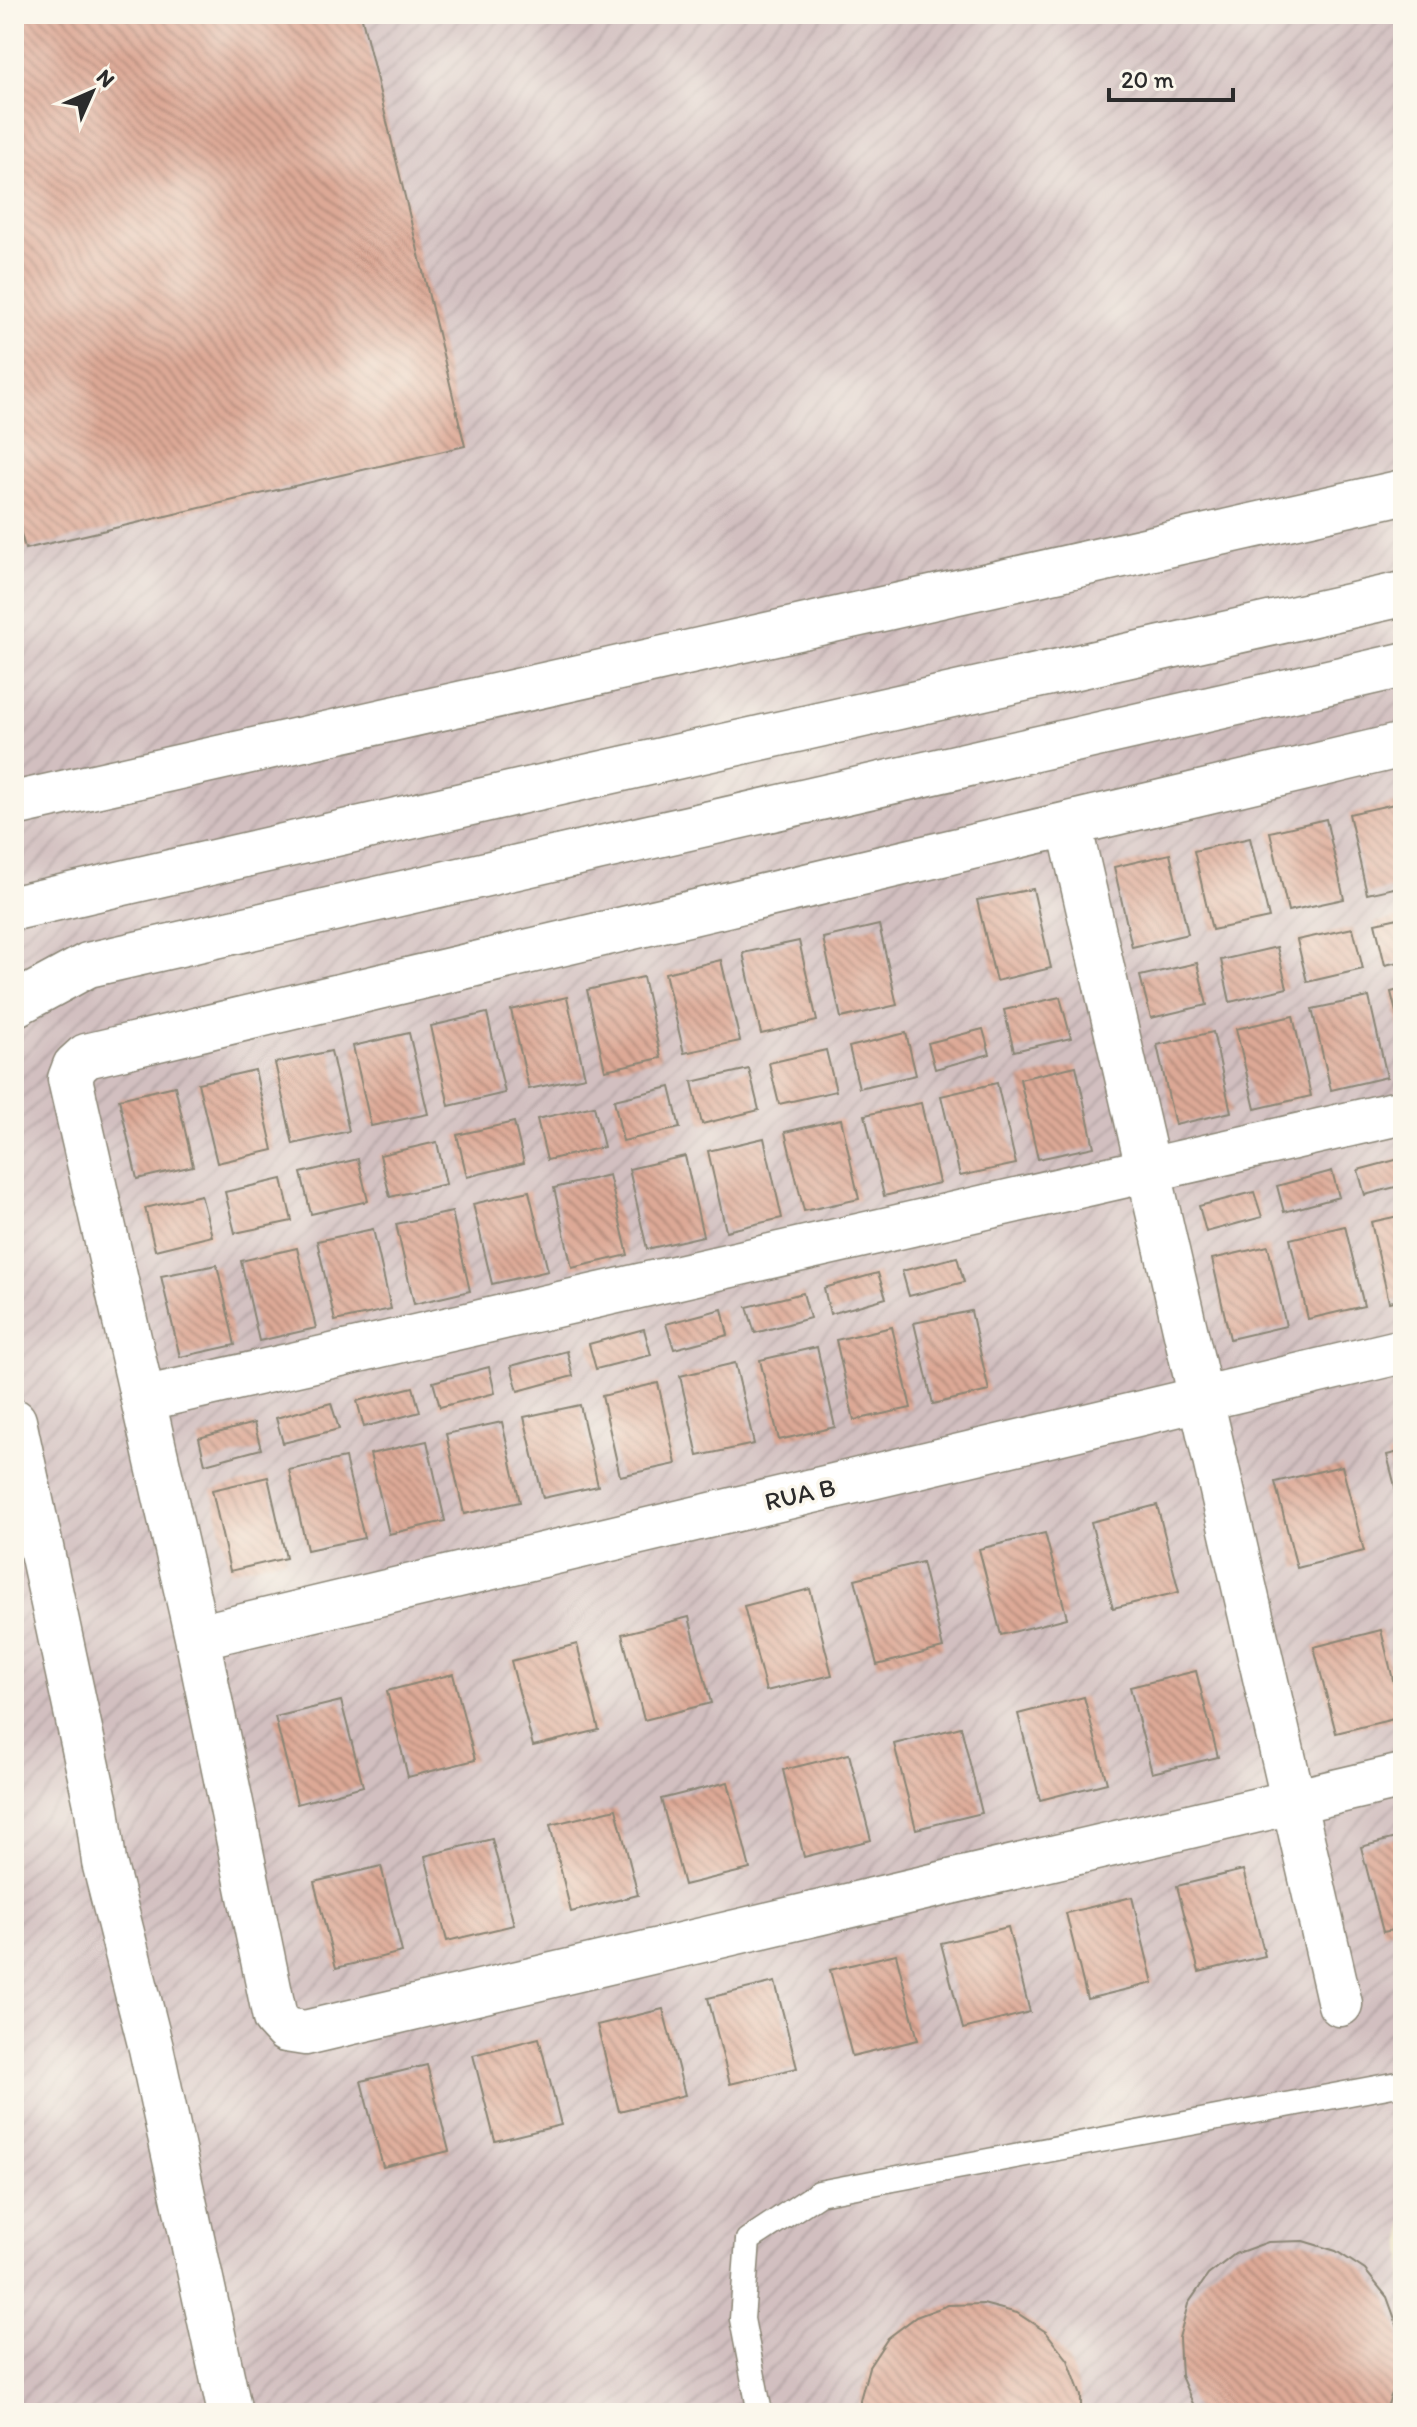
<svg xmlns="http://www.w3.org/2000/svg" width="1417" height="2427" font-family="Itim,sans-serif">
  <defs>
    <pattern id="industrial-furrows" width="10" height="10" patternUnits="userSpaceOnUse" patternTransform="scale(2)"><rect width="10" height="10" fill="#d2bfc0"/><path d="M-1 1l2-2M0 10L10 0M9 11l2-2" fill="none" stroke="#b4a4a5"/></pattern>
    <pattern id="building-back-hatch" width="6" height="6" patternUnits="userSpaceOnUse" patternTransform="scale(2)"><rect width="6" height="6" fill="#dda996"/><path d="M-1 5l2 2M0 0l6 6M5-1l2 2" fill="none" stroke="#b38a7b"/></pattern>
  </defs>
  <rect width="100%" height="100%" fill="#fbf7ec"/>
  <filter id="ink" filterUnits="userSpaceOnUse"><feTurbulence type="fractalNoise" baseFrequency=".0125" numOctaves="2"/><feDisplacementMap in="SourceGraphic" scale="16" xChannelSelector="R" yChannelSelector="G"/><feConvolveMatrix kernelMatrix="1 2 1 2 8 2 1 2 1" color-interpolation-filters="sRGB"/></filter>
  <filter id="wash" filterUnits="userSpaceOnUse"><feTurbulence type="fractalNoise" baseFrequency=".006" numOctaves="4" result="noise"/><feDisplacementMap in="SourceGraphic" scale="32" xChannelSelector="R" yChannelSelector="G"/><feGaussianBlur stdDeviation="1.8" result="paint"/><feColorMatrix in="noise" values="0 0 0 0 0 0 0 0 0 0 0 0 0 0 0 0 0 1.4 0 .05"/><feComposite in="paint" operator="in"/></filter>
  <g filter="url(#wash)">
    <rect width="100%" height="100%" fill="#ebe2c0"/>
    <path fill="url(#industrial-furrows)" d="M14,14H1403V2413H14Z"/>
    <g id="blocks">
      <path fill="url(#building-back-hatch)" d="M14,14H361L465,446L25,549L14,506Z
        M1403,802V886L1367,894L1349,814Z
        M1326,819L1344,899L1288,911L1270,832Z
        M1250,838L1269,918L1212,930L1194,851Z
        M1170,854L1188,934L1132,947L1114,867Z
        M1033,889L1051,968L996,981L977,900Z
        M1403,917V961L1385,965L1375,923Z
        M879,925L897,1005L841,1018L823,938Z
        M1353,928L1363,969L1307,982L1297,940Z
        M799,941L817,1021L761,1034L743,953Z
        M1277,947L1287,988L1230,1002L1221,960Z
        M721,960L740,1041L684,1053L665,973Z
        M1197,963L1207,1005L1151,1018L1140,976Z
        M643,977L661,1058L605,1070L587,990Z
        M1403,989V1037H1402L1391,992Z
        M567,997L585,1077L529,1089L511,1010Z
        M1060,997L1071,1038L1014,1051L1004,1010Z
        M1369,997L1387,1077L1331,1090L1312,1009Z
        M487,1013L505,1093L449,1106L431,1026Z
        M1293,1016L1311,1096L1255,1109L1236,1029Z
        M983,1029L990,1054L935,1069L928,1043Z
        M1213,1032L1231,1112L1175,1125L1157,1045Z
        M409,1033L428,1114L371,1126L353,1046Z
        M906,1033L916,1075L859,1088L849,1047Z
        M826,1050L836,1091L779,1104L769,1063Z
        M331,1051L349,1131L293,1144L275,1063Z
        M1076,1066L1094,1147L1038,1159L1020,1079Z
        M749,1069L759,1110L702,1124L692,1082Z
        M255,1070L273,1150L217,1163L198,1083Z
        M997,1083L1016,1164L960,1176L941,1096Z
        M175,1086L193,1166L137,1179L119,1099Z
        M670,1087L680,1128L623,1141L614,1100Z
        M921,1103L939,1183L884,1196L865,1115Z
        M594,1106L604,1147L547,1160L537,1119Z
        M841,1119L859,1199L804,1211L785,1132Z
        M514,1122L524,1163L467,1177L457,1135Z
        M764,1138L782,1218L726,1231L708,1151Z
        M437,1142L446,1184L390,1197L380,1155Z
        M685,1156L703,1236L647,1249L629,1169Z
        M1403,1158V1185L1365,1195L1358,1170Z
        M358,1159L368,1201L311,1214L301,1173Z
        M1332,1171L1339,1197L1284,1212L1277,1186Z
        M609,1175L628,1255L572,1268L554,1188Z
        M282,1179L292,1221L235,1233L225,1192Z
        M529,1191L548,1271L492,1284L473,1204Z
        M1254,1192L1262,1217L1206,1232L1199,1206Z
        M201,1195L212,1236L155,1250L145,1208Z
        M452,1212L470,1291L414,1304L396,1224Z
        M1403,1215V1299L1389,1302L1371,1222Z
        M1345,1226L1364,1306L1308,1319L1290,1239Z
        M373,1229L391,1309L335,1321L317,1241Z
        M1268,1246L1286,1326L1230,1339L1212,1259Z
        M297,1248L316,1328L259,1341L241,1261Z
        M957,1257L964,1282L909,1296L902,1271Z
        M217,1265L235,1345L180,1357L161,1276Z
        M878,1273L886,1298L830,1314L824,1288Z
        M803,1293L810,1318L755,1333L747,1307Z
        M722,1309L728,1335L674,1349L666,1324Z
        M971,1311L989,1391L933,1404L914,1323Z
        M892,1327L911,1408L854,1420L836,1340Z
        M644,1329L651,1355L596,1369L589,1344Z
        M817,1347L835,1427L779,1440L760,1360Z
        M567,1351L573,1376L518,1391L511,1366Z
        M735,1363L754,1444L698,1456L680,1376Z
        M489,1367L495,1393L440,1407L433,1382Z
        M658,1383L676,1464L620,1476L602,1396Z
        M413,1387L420,1412L364,1427L357,1401Z
        M331,1403L339,1429L283,1443L276,1418Z
        M580,1405L598,1486L543,1498L524,1417Z
        M502,1422L520,1502L464,1514L446,1434Z
        M254,1423L261,1449L205,1464L199,1438Z
        M427,1441L445,1521L389,1534L370,1454Z
        M1403,1451V1514H1402L1387,1455Z
        M345,1458L364,1538L307,1550L289,1470Z
        M1342,1466L1364,1551L1297,1568L1275,1482Z
        M268,1477L286,1558L230,1571L212,1490Z
        M1157,1505L1179,1592L1113,1608L1091,1522Z
        M1045,1533L1067,1618L1001,1635L979,1549Z
        M922,1562L943,1648L877,1665L855,1579Z
        M810,1589L832,1675L766,1691L744,1606Z
        M689,1617L711,1703L644,1720L622,1634Z
        M1381,1630L1402,1717L1336,1733L1314,1647Z
        M577,1644L599,1730L533,1746L511,1661Z
        M1196,1671L1218,1757L1152,1773L1130,1687Z
        M453,1674L475,1760L408,1777L387,1691Z
        M1084,1697L1107,1783L1040,1800L1018,1714Z
        M341,1701L363,1786L297,1804L275,1717Z
        M961,1727L982,1813L916,1829L894,1744Z
        M849,1754L871,1840L804,1857L783,1770Z
        M728,1782L750,1869L684,1885L661,1799Z
        M616,1809L638,1895L571,1912L550,1825Z
        M1403,1836V1928L1383,1932L1361,1847Z
        M492,1839L514,1925L447,1941L425,1856Z
        M381,1866L402,1952L336,1968L314,1882Z
        M1243,1870L1265,1956L1199,1972L1177,1886Z
        M1132,1897L1153,1983L1087,1999L1066,1913Z
        M1008,1927L1030,2012L963,2029L941,1943Z
        M896,1954L918,2040L852,2056L830,1970Z
        M775,1982L797,2068L730,2084L708,1998Z
        M663,2009L685,2095L619,2111L597,2025Z
        M539,2038L561,2125L495,2141L473,2055Z
        M427,2065L449,2151L383,2167L361,2081Z
        M1303,2241L1336,2251L1365,2270L1387,2297L1400,2333V2371L1387,2407L1382,2413H1197L1181,2376L1179,2338L1188,2304L1208,2275L1235,2254L1268,2242Z
        M983,2304L1017,2313L1046,2332L1068,2360L1081,2396V2413H860V2400L869,2367L888,2338L916,2317L948,2305Z"/>
    </g>
  </g>
  <g filter="url(#ink)">
    <use href="#blocks" fill-opacity="0" stroke="#8b8676" stroke-width="2"/>
    <g fill="none" stroke-linecap="round" stroke-linejoin="round">
      <g stroke="#8b8676" stroke-width="27">
        <path id="service" d="M760,2413L742,2319L748,2240L819,2193L1403,2083"/>
      </g>
      <g stroke="#8b8676" stroke-width="47">
        <path id="minor" d="M1403,745L86,1056L75,1066L70,1079L197,1637L275,2018L286,2030L305,2033L1403,1776
          M14,804L1403,492
          M1069,824L1340,2004
          M14,908L519,792L1403,594
          M14,1005L88,965L1403,665
          M143,1399L1403,1112
          M14,1421L97,1809L104,1862L151,2048L230,2413
          M197,1637L1403,1351"/>
      </g>
      <use href="#service" stroke="#fff" stroke-width="24"/>
      <use href="#minor" stroke="#fff" stroke-width="44"/>
    </g>
  </g>
  <g text-anchor="middle" stroke-width="7" stroke-linejoin="round" paint-order="stroke">
    <g font-size="26" fill="#2b2b2b" stroke="#fbf7ec">
      <text transform="translate(800 1494) rotate(-13)" y="9">RUA B</text>
    </g>
  </g>
  <rect width="1417" height="2427" fill="none" stroke="#fbf7ec" stroke-width="48"/>
  <g transform="translate(92 92) rotate(45)" stroke="#fbf7ec" stroke-width="6" paint-order="stroke">
  <path d="M0-6L14 30L0 20L-14 30Z" fill="#2b2b2b"/>
  <text y="-12" font-size="22" font-weight="bold" text-anchor="middle" fill="#2b2b2b">N</text>
  </g>
  <path d="M1109 88v12h124v-12" fill="none" stroke="#2b2b2b" stroke-width="4"/>
  <text x="1121" y="88" font-size="24" fill="#2b2b2b" stroke="#fbf7ec" stroke-width="6" paint-order="stroke">20 m</text>
</svg>
